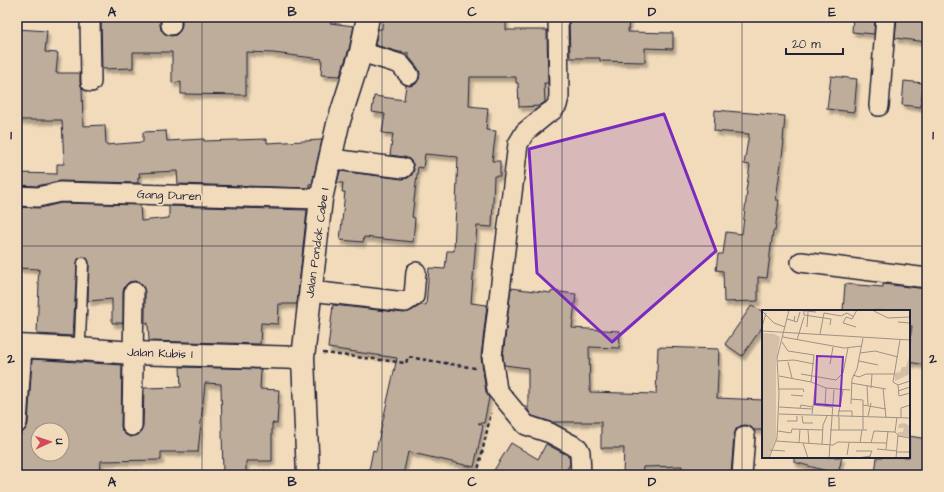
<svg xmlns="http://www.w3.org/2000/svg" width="944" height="492" font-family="'Architects Daughter',sans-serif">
  <defs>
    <filter id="shadow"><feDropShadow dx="2.5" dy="4.5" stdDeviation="1" flood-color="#0004"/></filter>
  </defs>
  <rect width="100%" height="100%" fill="#f1dbba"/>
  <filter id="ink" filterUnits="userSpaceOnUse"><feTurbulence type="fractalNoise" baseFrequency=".025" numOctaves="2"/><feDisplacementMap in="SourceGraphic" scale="8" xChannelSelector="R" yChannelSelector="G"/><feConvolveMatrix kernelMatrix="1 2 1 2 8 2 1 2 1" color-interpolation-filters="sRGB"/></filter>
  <g filter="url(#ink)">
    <path fill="#bead9b" stroke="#22223b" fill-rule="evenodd" filter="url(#shadow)" d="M101,17H160V25L161,30L165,34L171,36L176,35L180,31L182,25V17L249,19V17H331L330,23L354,26L349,49L340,76L321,75L322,59L273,53L246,52V95L181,94V82L172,83V52H133V68L102,69Z
      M383,17H506V30H547L548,83H544L545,102L539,106L519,107L518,83H516V77H470L469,106L488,108L486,130L496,131L492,161H500V176H494L492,227L477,226L471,303L487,305L481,357L486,392L489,398L484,423H478L483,426L474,467L408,452L403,475H368L373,450L376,451L397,358L328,348L333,305L404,313L411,311L421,305H426L429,268L445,269L447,251H454L458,157L425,154L423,168L418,167L412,217L415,218L413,242L364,237L363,242L340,240L345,192H342L343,183H337L340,171L402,179L408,178L412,175L414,170L413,164L409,159L404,157L390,155L393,134L382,133L385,114L372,112L374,96L404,100L406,85L410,86L416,84L419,79L420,73L418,68L409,57V53L399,52L375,45L378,29H382Z
      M569,17H629L628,32L673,33V49L645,48V62L600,61V58H570Z
      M853,17H875L874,34L852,32Z
      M897,17H927V42L895,38Z
      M17,29L47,31L45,52L58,53L56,73H80V83L82,88L83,126L105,125L106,145L143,142V132L166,131L167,141L204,139V141L267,139V143L322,140L312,184H309V188L178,184L177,171L139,173L140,177H138V183L60,181L37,186L17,185V173L57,174V164H64L62,120H17Z
      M831,76L857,79L854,112L827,109Z
      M904,81L923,83L921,107L902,105Z
      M715,110L785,116L783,141H784L776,200H779L775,231H773L767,278L758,277V301L724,302L723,271L716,270L718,254H723L726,232L742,234L747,192L746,191L750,165L744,164L749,134L714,131Z
      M61,203L140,205L141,221L169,218V206L307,210L297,304H279L278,324L261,323L260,344L149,341L148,323H145V292L143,286L140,283L135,281L129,282L125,286L123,292V323H112V299L88,301L89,263L87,258L83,257L78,259L77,263L73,336L37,334L39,283H38L39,269L17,268V207L40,208Z
      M845,284L883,287V284L927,289V354L926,365L909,362V347L912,326H909V311H843Z
      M511,288L551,293L552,291L576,294L572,328L620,331L619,348L589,347L590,392L656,394L658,347L719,349L717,398L763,400V430H754L751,427L745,425L740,426L736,429L734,435L731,475H682V466L643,467L642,475H623L624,448H601V422H552L532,416L528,410V368L504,365L503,356Z
      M752,305L763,312V326L742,356L725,344Z
      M32,359L122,365L121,426L122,431L126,435L131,437L138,435L141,432L143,427L144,388L181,387L180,367L261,369L260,389L279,390L277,424L272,423V461H246V475H223L221,384L205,383L198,452H161V460L101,461L100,475H28L17,472V444L19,434L22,433L26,429L28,424ZM38,430H62V454H38Z
      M909,436L927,439V475H875L877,457H909Z
      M511,443L538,459L546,444L569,456L570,464L564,474V475H491Z
      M794,457H842L838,474L794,462Z"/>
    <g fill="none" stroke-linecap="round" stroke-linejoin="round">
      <g stroke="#22223b" stroke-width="13">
        <path id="service" d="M78,349L80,339L83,263"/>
      </g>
      <g stroke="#22223b" stroke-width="22">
        <path id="minor" d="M90,17L91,82
          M558,17L559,97L557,105L553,110L547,114L525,132L518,144L492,356L497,390L526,425L550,433L578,448L580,452L581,475
          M171,25V17
          M361,52L400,64L409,75
          M879,106L886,17
          M331,159L403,168
          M17,196L38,197L60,192L321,199
          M801,262L927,278
          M311,291L405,302L414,296L416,272
          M17,423L22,347
          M132,426L134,292
          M742,475L745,436"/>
      </g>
      <g stroke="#22223b" stroke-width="25">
        <path id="tertiary" d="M17,346L78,349L133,353L303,358
          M308,475L303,358L321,199L338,124L361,52L368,17"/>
      </g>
      <path stroke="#22223b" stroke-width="2.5" stroke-dasharray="4 3" stroke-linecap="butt" d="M323,353L406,363L408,357L475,368
        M477,475L491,413"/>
      <use href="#service" stroke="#f1dbba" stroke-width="10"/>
      <use href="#minor" stroke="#f1dbba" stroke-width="19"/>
      <use href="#tertiary" stroke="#f1dbba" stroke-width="22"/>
    </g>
  </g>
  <path fill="#7b2cbf" fill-opacity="0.2" stroke="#7b2cbf" stroke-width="3" stroke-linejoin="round" d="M664,114L716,251L612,342L537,273L529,149Z"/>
  <path fill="none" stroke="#22223b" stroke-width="1" stroke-opacity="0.55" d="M202,17V475M382,17V475M562,17V475M742,17V475M17,246H927"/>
  <g text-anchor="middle" stroke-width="4" stroke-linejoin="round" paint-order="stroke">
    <g font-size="12" fill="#22223b" stroke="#f1dbba">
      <text transform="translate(169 195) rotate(2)" y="4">Gang Duren</text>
      <text transform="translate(317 243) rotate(-82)" y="4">Jalan Pondok Cabe I</text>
      <text transform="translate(160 353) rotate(2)" y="4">Jalan Kubis I</text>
    </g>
  </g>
  <g transform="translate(762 310)">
    <rect width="148" height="148" fill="#f1dbba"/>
    <path d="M0,23L12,24L18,27L14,51V128L6,148H0ZM148,44V64L133,71V63L138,62L140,57H144ZM142,113L148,116V127L136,126V122H141L142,118H136L137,114Z" fill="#d3c0a7"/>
    <path fill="none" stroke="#9e9187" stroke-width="1" d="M33,0L54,2M110,0L126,8L148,7M0,1L12,13L23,17M42,1V5L69,9L68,15M62,3L79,6L85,3L92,7M25,9L32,11L33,6M32,11L35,12L38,2M136,12L148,13M0,17L4,3M45,17L46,2M94,17L81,13L84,7L90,9L95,0M0,21L148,30M58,24L62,3M21,27L82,38L100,36M35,30L42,7M138,30L131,72L136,75L148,71M20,32L26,41L52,45L49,72M98,43L113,41L136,47M15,51L32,50L52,54M97,51L116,55M26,52L30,68M68,54L71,37M39,64L74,70L81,63L86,38M91,65L97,67L104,64H132M17,66L49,72L64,78L88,80M89,73L124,79M136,75L137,86L148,83M105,76L106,95M109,78L110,64M17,79H41L42,82M121,79L124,108M136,81L148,77M29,85L41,86M89,89L101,90V120M89,94L90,69L95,59L101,28M51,95L70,97M101,95L124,99M63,96L64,78M17,97L50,99M38,98L39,95L51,97M76,101H90V107M17,104L148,108M50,104L54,72M40,106L41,113H51M106,106L109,93M76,107L81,80M77,107V120M139,107V98L148,95M25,111H35V106M46,120L47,134M68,120H105M16,121L29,123L30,119L61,120M133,122L136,125L134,148M133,122L135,107M136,126L148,128M14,131L71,135L76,132L125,133M37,133L38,119M41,133L46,148M98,133L100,120M109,133L112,121L133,122M60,134L61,115L65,106M115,139L135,141M124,139L126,121M8,140L23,141M94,141H110L107,148M135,142H148M85,145L87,133M7,148L15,128L17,84L15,48L27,0M67,148L72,80M95,148L109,146"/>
    <path fill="#7b2cbf" fill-opacity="0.15" stroke="#7b2cbf" stroke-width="2" d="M55,46L81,47L78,96L53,94Z"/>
    <rect width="148" height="148" fill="none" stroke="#22223b" stroke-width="2"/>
  </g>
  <rect width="944" height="492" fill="none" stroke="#f1dbba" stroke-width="44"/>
  <g transform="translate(50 442) rotate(87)"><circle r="19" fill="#f1dbba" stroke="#9e9187"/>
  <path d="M0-3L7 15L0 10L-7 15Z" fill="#d1495b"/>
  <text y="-6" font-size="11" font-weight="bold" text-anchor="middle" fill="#22223b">U</text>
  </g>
  <path d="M786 48v6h57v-6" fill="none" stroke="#22223b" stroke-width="2"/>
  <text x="792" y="48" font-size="12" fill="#22223b" stroke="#f1dbba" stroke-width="3" paint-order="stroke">20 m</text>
  <rect x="22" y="22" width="900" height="448" fill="none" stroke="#22223b" stroke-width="1.5"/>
  <g font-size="13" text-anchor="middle" font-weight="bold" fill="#22223b">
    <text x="112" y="16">A</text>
    <text x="292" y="16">B</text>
    <text x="472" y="16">C</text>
    <text x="652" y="16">D</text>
    <text x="832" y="16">E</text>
    <text x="11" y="139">1</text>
    <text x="933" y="139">1</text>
    <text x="11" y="363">2</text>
    <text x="933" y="363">2</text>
    <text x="112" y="486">A</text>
    <text x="292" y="486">B</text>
    <text x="472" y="486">C</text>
    <text x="652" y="486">D</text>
    <text x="832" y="486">E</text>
  </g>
</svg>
